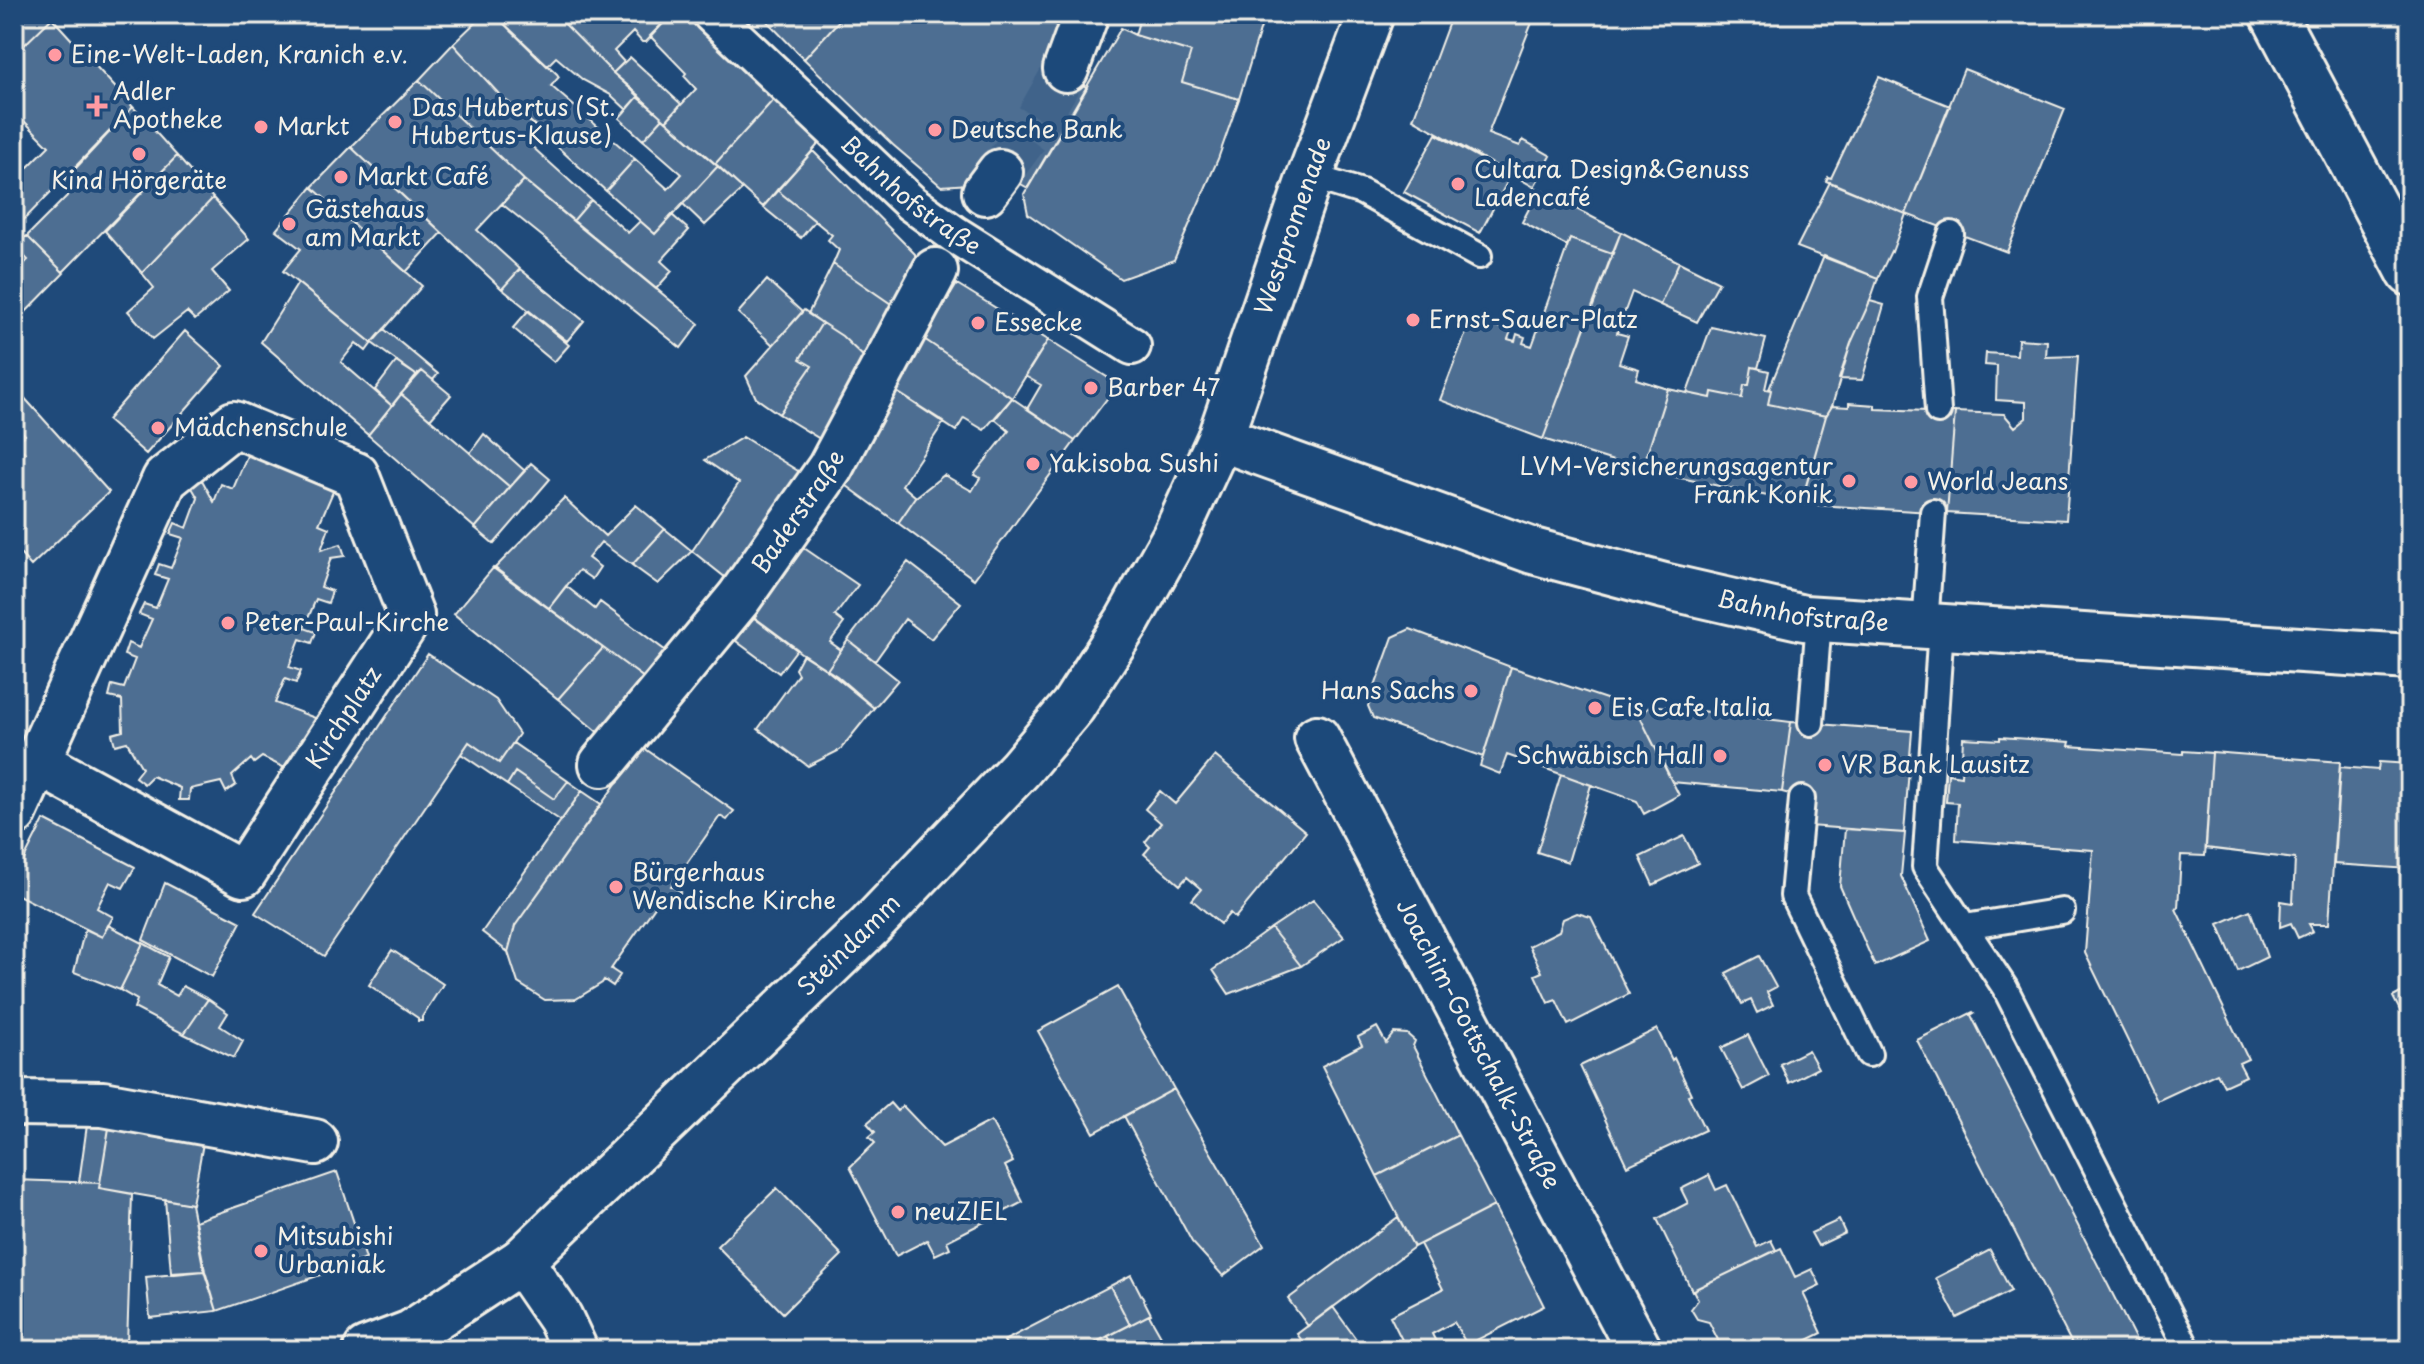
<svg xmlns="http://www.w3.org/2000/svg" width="2424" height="1364" font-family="'Playpen Sans',sans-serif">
  <rect width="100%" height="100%" fill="#1f4a7a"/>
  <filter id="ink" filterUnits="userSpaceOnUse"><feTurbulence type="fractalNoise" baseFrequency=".0125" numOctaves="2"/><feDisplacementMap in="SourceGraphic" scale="16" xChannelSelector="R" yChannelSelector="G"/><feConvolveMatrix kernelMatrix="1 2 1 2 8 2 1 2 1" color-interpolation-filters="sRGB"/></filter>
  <g filter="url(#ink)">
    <path fill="#4d6e92" stroke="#f4f1e8" stroke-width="2" d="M14,14H50L52,18L14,55Z
      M484,14H494L557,74L559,77L551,86L635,159L606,191L498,93L453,44Z
      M494,14H555L613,73L639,95L638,97L627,110L611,95L583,80L556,57L547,66Z
      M555,14H672L646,42H642L633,32L614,51L624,62L613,73Z
      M672,14H694L775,98L715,164L666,121L696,89L684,76L686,73L650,36Z
      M760,14H845L804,59Z
      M845,14H1061L1064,17L1055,58L1087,88L1028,188L985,164L970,184L941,186L893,145L804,59Z
      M1141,14H1265L1239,99L1182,82L1191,52L1135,35Z
      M1452,14H1516L1533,20L1488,134L1520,146L1523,140L1551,156L1534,187L1413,119Z
      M1809,14H1841L1837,24Z
      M52,18L133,107L14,230V181L49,146L14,111V55Z
      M1121,28L1135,35L1191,52L1182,82L1239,99L1218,159L1174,260L1121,279L1028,214L1024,194Z
      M453,44L498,93L540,130L528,143L591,200L573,221L524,180L419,80Z
      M630,57L681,104L666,121L613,73Z
      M1964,69L2065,109L2007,252L1906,214Z
      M1879,77L1950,106L1906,214L1826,181L1828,177L1831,178Z
      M419,80L524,180L477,230L520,269L502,289L351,147Z
      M638,97L663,118L643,140L619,118Z
      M775,98L822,140L763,207L715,164Z
      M133,107L177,156L63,272L27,236L70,193L61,184Z
      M663,118L718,166L655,234L606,191L635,159L668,189L682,174L643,140Z
      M1436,134L1511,175L1480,233L1404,192Z
      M351,147L442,233L406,272L312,187Z
      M813,151L915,254L916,270L897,308L833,264L839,250L828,240L832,235L777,190Z
      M177,156L213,198L142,273L105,231Z
      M718,166L743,189L705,225L683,204Z
      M524,180L699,324L681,348L502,204Z
      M1830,182L1906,214L1892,252L1891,251L1878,278L1797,247Z
      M312,187L422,286L372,343L283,271L301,249L276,230Z
      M1534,187L1621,232L1612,254L1570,239L1567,246L1522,222L1532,203L1527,201Z
      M777,190L815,221L801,238L763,207Z
      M213,198L249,239L212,271L229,291L195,320L187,312L153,339L128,311L154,288L142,273Z
      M591,200L628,233L640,221L655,234L672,215L689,230L661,261L672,271L656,289L573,221Z
      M1621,232L1679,262L1660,305L1632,292L1617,333L1628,336L1619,363L1639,369L1636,379L1668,389L1642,470L1543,439Z
      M27,236L64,273L14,324V274L28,260L20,252L19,241Z
      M1570,239L1612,254L1543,439L1440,400L1469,325L1488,333L1491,324L1511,331L1508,339L1515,341L1517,334L1525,337L1523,343L1532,346Z
      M1824,256L1878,278L1870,301L1851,343L1832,406L1826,416L1768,404L1771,390L1769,389Z
      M1679,262L1719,282L1697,322L1660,305Z
      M833,264L897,308L869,362L842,336L808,314Z
      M520,269L584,321L567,341L502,289Z
      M767,280L802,312L773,345L738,313Z
      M298,283L372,343L366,351L356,343L341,362L392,406L368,435L261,342Z
      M957,284L1048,340L1012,398L924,339Z
      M1870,301L1884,305L1862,380L1839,379L1851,343Z
      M804,310L822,323L800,359L812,366L779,414L756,398L746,376Z
      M528,311L569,345L554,362L513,328Z
      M822,323L842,336L869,362L825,442L779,414L812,366L800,359Z
      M1711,327L1766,339L1758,368L1752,367L1749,385H1744L1742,398L1712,392L1711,398L1687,393Z
      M384,329L438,374L433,380L422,371L416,375L372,343Z
      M185,331L224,366L146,454L107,420Z
      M924,339L1012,398L984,430L964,418L956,431L894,390Z
      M2018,339L2047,341L2046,357L2078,356L2066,520L1947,513L1955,412L2004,414L2015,427L2026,418V402L1996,400L1997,366L1985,365L1986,353L2017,355Z
      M1048,340L1118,384L1075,441L1027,409L1041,385L1025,376Z
      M396,362L416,375L392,406L375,390Z
      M1752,367L1769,371L1765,389L1771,390L1768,404L1826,416L1801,503L1642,470L1668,389L1711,398L1712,392L1742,398L1744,385H1749Z
      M422,371L451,395L430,419L401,394Z
      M894,390L944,422L902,485L916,497L898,523L847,486L844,472Z
      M21,394L109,492L31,566L14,547V463L25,453L16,443L25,435L14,423V401Z
      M401,394L510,487L475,528L368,435Z
      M1012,398L1075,441L974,579L898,523L916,497L944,475L972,491L980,478L974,475L1009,431L995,419Z
      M1849,403L1875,405V409L1955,412L1947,513L1801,504L1826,416L1832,406L1849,407Z
      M484,434L525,471L510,487L470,453Z
      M743,437L803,474L731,582L692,551L739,483L705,460Z
      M249,451L335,487L319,524L329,528L321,550L341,544L345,556L331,558L321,587L332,591L328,603L316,599L304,628L316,632L312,643L300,639L289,667L301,671L296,683L285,679L275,703L318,719L291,771L262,757L254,763L251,759L232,776L236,785L226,792L221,782L190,789L189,800H179L180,788L152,776L144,784L135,777L142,768L127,742L115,745L112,734L123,731L122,700L109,697L112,685L124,688L135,659L124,655L128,643L139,648L152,619L139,614L144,604L156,608L168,579L155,575L159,564L171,568L183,538L170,534L175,523L187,528L198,498L191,486L202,480L214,502L221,484L233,489Z
      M531,463L550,479L494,544L475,528Z
      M564,498L605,536L636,505L665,529L632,565L601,542L588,558L600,567L592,579L579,570L549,608L495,568Z
      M665,529L692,551L658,584L632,565Z
      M804,548L858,585L835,616L844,623L830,642L841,650L827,670L805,656L753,617Z
      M908,562L961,603L931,639L905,619L875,661L848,640Z
      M493,568L603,648L558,699L454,614Z
      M566,586L595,609L600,602L670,654L648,681L549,608Z
      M754,617L797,649L779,673L736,641Z
      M1410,629L1511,667L1483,757L1373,718L1368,706L1393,637Z
      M848,640L898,680L874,708L827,670Z
      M603,648L648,681L600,734L558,699Z
      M428,654L496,700L519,734L499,763L469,742L324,956L255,913Z
      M803,654L837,676L874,708L840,750L808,766L758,729L798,674L795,669Z
      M1511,667L1636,709L1679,795L1644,814L1637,801L1507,755L1500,774L1480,766Z
      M1651,705L1791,722L1782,792L1672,782L1640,717Z
      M1791,722L1912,731L1904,833L1809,826L1801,797L1782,792Z
      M2000,737L2070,742L2069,746L2183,754V751L2212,753L2205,856L2181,855L2178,908L2176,909L2248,1059L2239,1063L2246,1076L2224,1086L2217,1073L2157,1101L2085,953L2093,850L1956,840L1958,803L1946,802L1948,774L1961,776L1963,738L2000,740Z
      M634,741L734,811L727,820L720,816L671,886L681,892L673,902L663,895L611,969L620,975L613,986L604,980L602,983L576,999L545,1000L518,983L508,952L515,926L625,771Z
      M469,742L499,763L513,743L568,781L554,799L515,772L507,785L461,754Z
      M2212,752L2340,762L2329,924H2309L2313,931L2298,938L2291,923L2280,927L2281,901L2293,903L2295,859L2206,848Z
      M1215,756L1306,832L1235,918L1230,913L1220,924L1192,900L1201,889L1187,877L1180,885L1144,854L1150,847L1145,842L1161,823L1145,809L1160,791L1175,804Z
      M2379,762L2410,764V869L2334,864L2340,767L2378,770Z
      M515,772L554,799L568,781L582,791L561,821L507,785Z
      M1561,774L1591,785L1568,862L1537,852Z
      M582,791L601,804L515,926L508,952L482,932Z
      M44,820L135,867L123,888L110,882L97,908L113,917L102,937L14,893V879Z
      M1845,829L1905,833L1901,876L1930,941L1875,966L1840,886Z
      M1684,836L1698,863L1653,885L1640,857Z
      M165,883L241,922L212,977L143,940Z
      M1313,900L1344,937L1301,966L1271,928Z
      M2250,910L2267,957L2238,971L2218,924Z
      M1577,913L1591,917L1629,994L1568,1025L1556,1000L1548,1003L1535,975L1542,972L1529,946L1559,931L1563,919Z
      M108,925L143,943L120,990L74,972L85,929L102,937Z
      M1271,928L1301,966L1229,994L1213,970Z
      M143,943L169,957L157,985L177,996L183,986L208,999L184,1034L134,1008L137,1000L120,990Z
      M392,950L443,984L422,1017V1021H418V1018L369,985Z
      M1759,956L1776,987L1767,992L1773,1005L1757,1013L1751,1000L1742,1004L1726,973Z
      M1118,987L1174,1089L1094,1133L1038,1031Z
      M2410,988V1030L2393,997Z
      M208,999L228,1013L220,1026L243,1041L234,1058L184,1034Z
      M1973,1012L1974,1013L1971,1015L2141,1350H2075L1917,1040Z
      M1377,1027L1386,1043L1394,1033L1407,1034L1415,1041L1413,1046L1458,1135L1377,1176L1322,1066L1362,1045L1358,1037Z
      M1657,1029L1672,1060L1674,1058L1691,1094L1688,1095L1705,1130L1627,1166L1580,1066Z
      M1748,1035L1769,1076L1743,1090L1721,1048Z
      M1808,1050L1818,1068L1789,1083L1780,1064Z
      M1174,1089L1264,1245L1223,1276L1192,1242L1124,1116Z
      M890,1103L897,1111L903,1106L942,1147L991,1121L1013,1162L1005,1166L1023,1202L947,1241L950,1248L935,1255L927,1240L896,1256L850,1167L875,1143L869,1137L875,1132L867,1123Z
      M87,1125L109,1128L100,1183L79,1182Z
      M109,1128L203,1143L192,1204L99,1188Z
      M1458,1135L1494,1206L1414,1247L1377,1176Z
      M337,1172L366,1259L217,1311L205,1271L195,1221Z
      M1709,1175L1716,1190L1727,1185L1757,1247L1771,1240L1776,1250L1692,1291L1657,1219L1688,1203L1681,1189Z
      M14,1180L100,1183L99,1188L132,1194L127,1345L72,1350H14Z
      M777,1188L842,1255L783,1313L717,1246Z
      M165,1199L191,1204L204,1271L171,1273Z
      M1494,1206L1544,1306L1467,1345L1454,1322L1432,1334L1440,1350H1407L1390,1316L1443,1289L1420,1244Z
      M1398,1217L1414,1247L1308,1326L1288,1299Z
      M1839,1220L1845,1233L1818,1246L1811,1233Z
      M1781,1248L1795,1277L1812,1269L1820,1285L1803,1293L1822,1333L1787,1350H1754L1752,1345L1742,1350H1723L1709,1322L1697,1319L1691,1309L1698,1300L1693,1290Z
      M1990,1250L2011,1291L1957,1318L1936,1278Z
      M204,1271L217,1311L150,1318L146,1277Z
      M1131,1275L1151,1314L1130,1325L1110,1286Z
      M1110,1286L1130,1325L1081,1350H1009L1004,1341Z
      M1333,1307L1359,1343L1350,1350H1309L1297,1334Z
      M1149,1315L1161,1336L1134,1350H1115L1108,1336Z"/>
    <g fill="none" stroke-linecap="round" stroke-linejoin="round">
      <path stroke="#3f638a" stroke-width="44" stroke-dasharray="44 22" stroke-linecap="butt" d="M1000,172L1032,129L1066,69"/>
      <g stroke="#f4f1e8" stroke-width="30">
        <path id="service" d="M1310,176L1362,192L1479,256
          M1938,411L1930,297L1951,234
          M1925,626L1933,512
          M1941,627L1925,867L2005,988L2188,1350
          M1811,723L1819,619
          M1802,799L1793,896L1869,1054
          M1965,927L2062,911"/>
      </g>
      <g stroke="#f4f1e8" stroke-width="42">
        <g id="pedestrian">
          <path id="s1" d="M711,14L911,203L954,234L1132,346"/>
        </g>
      </g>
      <g stroke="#f4f1e8" stroke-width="50">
        <g id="minor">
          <path d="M2273,14L2410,273"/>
          <path d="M1066,69L1086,14"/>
          <path d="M985,192L1000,172"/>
          <path id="s2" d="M1317,738L1639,1350"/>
          <path id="s3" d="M602,764L739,598L830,468L935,271"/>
          <path d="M14,813L165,479L234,424L356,475L411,615L243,874L37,762"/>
          <path d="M14,1103L103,1104L315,1142"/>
        </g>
      </g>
      <g stroke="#f4f1e8" stroke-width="50">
        <path id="tertiary" d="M366,1350L411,1333L521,1261"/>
      </g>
      <g stroke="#f4f1e8" stroke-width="50">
        <g id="secondary">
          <path id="s4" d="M1220,438L1533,551L1664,586L1804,618L2410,657"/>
          <path id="s5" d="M575,1350L560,1318L521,1261L869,927L1020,769L1073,706L1128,620L1175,536L1220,438L1310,176L1371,14"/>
        </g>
      </g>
      <use href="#service" stroke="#1f4a7a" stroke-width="24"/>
      <use href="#pedestrian" stroke="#1f4a7a" stroke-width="36"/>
      <use href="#minor" stroke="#1f4a7a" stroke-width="44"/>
      <use href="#tertiary" stroke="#1f4a7a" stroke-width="44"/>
      <use href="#secondary" stroke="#1f4a7a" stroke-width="44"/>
    </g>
  </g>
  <g fill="#ff9aa2" stroke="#1f4a7a" stroke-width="3">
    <circle cx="55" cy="55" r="8"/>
    <path d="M93 94h8v8h8v8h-8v8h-8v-8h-8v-8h8z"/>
    <circle cx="395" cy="122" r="8"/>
    <circle cx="261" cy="127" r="8"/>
    <circle cx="935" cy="130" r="8"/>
    <circle cx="139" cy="154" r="8"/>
    <circle cx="341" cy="177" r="8"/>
    <circle cx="1458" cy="184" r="8"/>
    <circle cx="289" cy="224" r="8"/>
    <circle cx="1413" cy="320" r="8"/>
    <circle cx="978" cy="323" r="8"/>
    <circle cx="1091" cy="388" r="8"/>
    <circle cx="158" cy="428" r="8"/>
    <circle cx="1033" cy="464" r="8"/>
    <circle cx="1849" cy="481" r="8"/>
    <circle cx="1911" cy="482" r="8"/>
    <circle cx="228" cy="623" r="8"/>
    <circle cx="1471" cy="691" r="8"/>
    <circle cx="1595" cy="708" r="8"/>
    <circle cx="1720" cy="756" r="8"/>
    <circle cx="1825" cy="765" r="8"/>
    <circle cx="616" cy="887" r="8"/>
    <circle cx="898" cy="1212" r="8"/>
    <circle cx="261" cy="1251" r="8"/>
  </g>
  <g text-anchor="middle" stroke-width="8" stroke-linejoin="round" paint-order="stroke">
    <g font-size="24" fill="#f4f1e8" stroke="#1f4a7a" text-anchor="start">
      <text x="71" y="63">Eine-Welt-Laden, Kranich e.v.</text>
      <text x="113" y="100">Adler<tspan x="113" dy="28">Apotheke</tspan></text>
      <text x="411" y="116">Das Hubertus (St.<tspan x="411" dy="28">Hubertus-Klause)</tspan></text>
      <text x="277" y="135">Markt</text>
      <text x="951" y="138">Deutsche Bank</text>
      <text x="1474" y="178">Cultara Design&amp;Genuss<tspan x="1474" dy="28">Ladencafé</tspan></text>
      <text x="357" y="185">Markt Café</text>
      <text x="139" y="189" text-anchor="middle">Kind Hörgeräte</text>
      <text x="305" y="218">Gästehaus<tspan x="305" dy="28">am Markt</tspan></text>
      <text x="1429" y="328">Ernst-Sauer-Platz</text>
      <text x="994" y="331">Essecke</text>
      <text x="1107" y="396">Barber 47</text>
      <text x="174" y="436">Mädchenschule</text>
      <text x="1049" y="472">Yakisoba Sushi</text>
      <text x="1833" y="475" text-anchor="end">LVM-Versicherungsagentur<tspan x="1833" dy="28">Frank Konik</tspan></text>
      <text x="1927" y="490">World Jeans</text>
      <text x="244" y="631">Peter-Paul-Kirche</text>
      <text x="1455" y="699" text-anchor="end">Hans Sachs</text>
      <text x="1611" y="716">Eis Cafe Italia</text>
      <text x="1704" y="764" text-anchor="end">Schwäbisch Hall</text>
      <text x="1841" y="773">VR Bank Lausitz</text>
      <text x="632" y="881">Bürgerhaus<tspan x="632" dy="28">Wendische Kirche</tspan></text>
      <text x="914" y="1220">neuZIEL</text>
      <text x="277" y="1245">Mitsubishi<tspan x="277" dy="28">Urbaniak</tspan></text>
    </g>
    <g font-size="24" fill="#f4f1e8" stroke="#1f4a7a">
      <text dy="8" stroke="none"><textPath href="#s1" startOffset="270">Bahnhofstraße</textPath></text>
      <text dy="8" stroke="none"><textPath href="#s5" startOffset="1418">Westpromenade</textPath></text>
      <text dy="8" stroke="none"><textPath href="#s3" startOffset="320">Baderstraße</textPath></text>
      <text dy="8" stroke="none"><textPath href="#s4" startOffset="610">Bahnhofstraße</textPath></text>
      <text transform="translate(344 718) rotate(-57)" y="8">Kirchplatz</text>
      <text dy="8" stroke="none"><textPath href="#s5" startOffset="560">Steindamm</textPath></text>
      <text dy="8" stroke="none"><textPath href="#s2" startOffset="346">Joachim-Gottschalk-Straße</textPath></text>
    </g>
  </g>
  <rect width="2424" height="1364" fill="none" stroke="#1f4a7a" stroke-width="48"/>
  <rect x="24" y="24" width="2376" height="1316" fill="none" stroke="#f4f1e8" stroke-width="3" filter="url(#ink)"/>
</svg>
